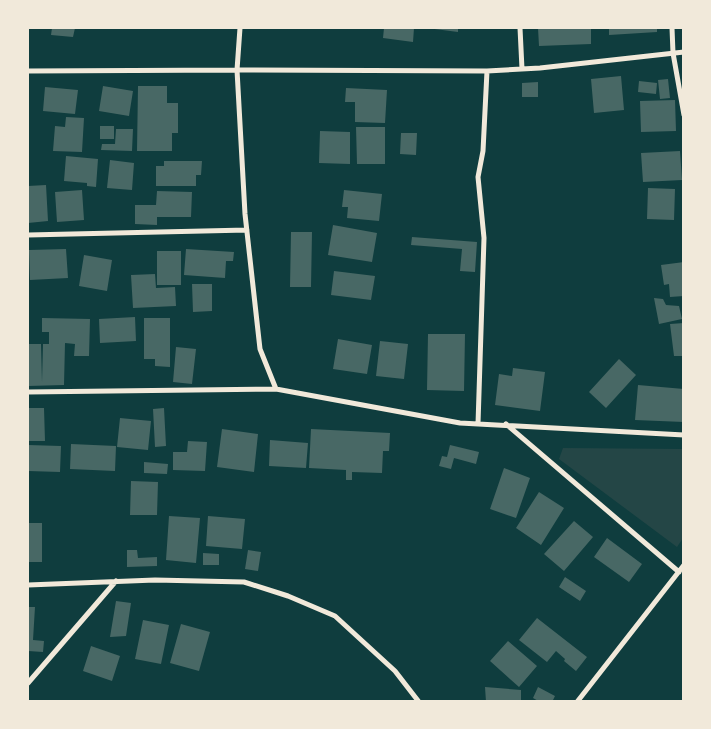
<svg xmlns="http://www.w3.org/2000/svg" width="711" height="729" font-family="'Alegreya Sans',sans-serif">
  <rect width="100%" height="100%" fill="#0f3d3e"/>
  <path fill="#244646" d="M563,448L683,449V538L677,547L559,459Z"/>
  <path fill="#486865" d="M52,28H75L73,37L51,35Z
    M384,28H414L413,42L383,38Z
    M427,28H458V32Z
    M538,28H591V44L539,46Z
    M609,28H657V32L609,35Z
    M621,76L624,110L594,113L591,79Z
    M668,79L670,98L660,99L658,80Z
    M639,81L657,83L656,94L638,92Z
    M538,82V97H522V83Z
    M103,86L133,91L129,116L99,111Z
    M138,86H167V103H178V133H172V151H137Z
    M45,87L78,90L75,114L43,111Z
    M346,88L387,90L385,123L355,122V102H345Z
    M675,100L676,131L641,132L640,101Z
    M66,117L84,118L82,152L53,151L55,126L65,127Z
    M100,126H114V139H100Z
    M356,127H385V164H357Z
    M116,129H133L132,151L101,150L102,144H115Z
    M320,131L350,132V164L319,163Z
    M401,133H417L416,155L400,154Z
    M680,151L682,180L643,182L641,153Z
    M66,156L98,159L96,187L87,186V183L64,181Z
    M110,160L134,163L132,190L107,188Z
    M164,161H202L201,175H196V186H156V166H164Z
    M46,185L48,221L28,223V186Z
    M648,188L675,189L674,220L647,219Z
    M82,190L84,220L57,222L55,192Z
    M344,190L382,194L379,221L347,218L348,207H342Z
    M157,191L192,192L191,217H157V225L135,224V205H156Z
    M333,225L377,233L372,262L328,255Z
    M291,232H312L311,287H290Z
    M412,237L477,242L475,272L460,271L462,249L411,245Z
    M66,249L68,278L30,280L29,250Z
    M186,249L234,252L233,261H226L225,278L184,275Z
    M157,251H181V285H157Z
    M84,255L112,260L107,291L79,286Z
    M684,262V296L670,297L669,284L664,285L661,265Z
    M334,271L375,276L371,300L331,295Z
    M155,274L156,288L175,287L176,306L133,308L131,275Z
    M192,284H212V311L193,312Z
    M654,298L663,299L666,305L679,306L682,319L659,324Z
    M135,317L136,341L100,343L99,319Z
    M42,318L90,319L89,356H74L75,344L65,343L64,385L28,386V344H41L42,382L43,344H49V332H42Z
    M144,318H170V367L155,366V359H144Z
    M684,323V356H674L670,324Z
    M428,334H465L464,391L427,390Z
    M338,339L372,345L367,374L333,369Z
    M380,341L408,344L404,379L376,376Z
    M176,347L196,349L192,384L173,382Z
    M619,359L636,375L606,408L589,392Z
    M513,368L545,372L540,411L495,405L499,374L512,376Z
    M638,385L684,389V422L635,420Z
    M28,408H44L45,441H28Z
    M164,408L166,446L155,447L153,409Z
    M120,418L151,421L148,450L117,447Z
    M222,429L258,434L254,472L217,467Z
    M311,429L390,433L389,451H383L382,473L352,472V480H346V470L309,468Z
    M270,440L308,443L306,468L269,466Z
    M188,441L207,442L205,471L173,470V452H187Z
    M71,444L116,446L115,471L70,469Z
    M28,445L61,446L60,472L28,471Z
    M450,445L479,452L476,464L454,458L451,469L439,466L442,456L447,457Z
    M144,462L168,464L167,474L144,473Z
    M504,468L530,478L516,518L490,509Z
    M131,481L158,482L157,515H130Z
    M539,492L564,508L541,545L516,528Z
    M169,516L200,518L196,563L166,560Z
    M208,516L245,519L242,549L206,546Z
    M574,521L593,537L564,571L544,554Z
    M28,523H42V562H28Z
    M607,538L642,564L629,582L594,557Z
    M127,550H137L138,558L157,557V566L127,567Z
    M248,550L261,552L258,571L245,569Z
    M203,553L219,554V565H203Z
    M565,577L586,591L580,601L559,587Z
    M116,601L131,603L126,636L110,637Z
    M28,607H35L33,640L44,641L43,652L28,651Z
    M537,618L587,657L576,671L564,661L565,659L556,651L547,662L519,640Z
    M143,620L169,625L161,664L135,659Z
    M181,624L210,632L199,671L170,663Z
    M508,641L537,666L519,687L490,661Z
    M91,646L120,656L112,681L83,671Z
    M485,687L521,690V702H486Z
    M538,687L555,696L552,702H540L533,698Z"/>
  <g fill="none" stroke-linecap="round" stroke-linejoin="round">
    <path stroke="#f1e9da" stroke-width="5" d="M240,28L237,70L245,214L260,349L276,389
      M520,28L522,69
      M672,28L673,53L684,115
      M28,71L237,70L487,71L540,68L684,52
      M28,235L247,230
      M28,392L276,389L460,423L684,435
      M478,424L484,238L478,177L483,151L487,71
      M506,424L679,572
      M28,585L155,580L244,582L288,596L335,616L395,671L419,702
      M28,683L116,581
      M577,702L684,565"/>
  </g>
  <rect width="711" height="729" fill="none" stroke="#f1e9da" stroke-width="58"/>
</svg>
